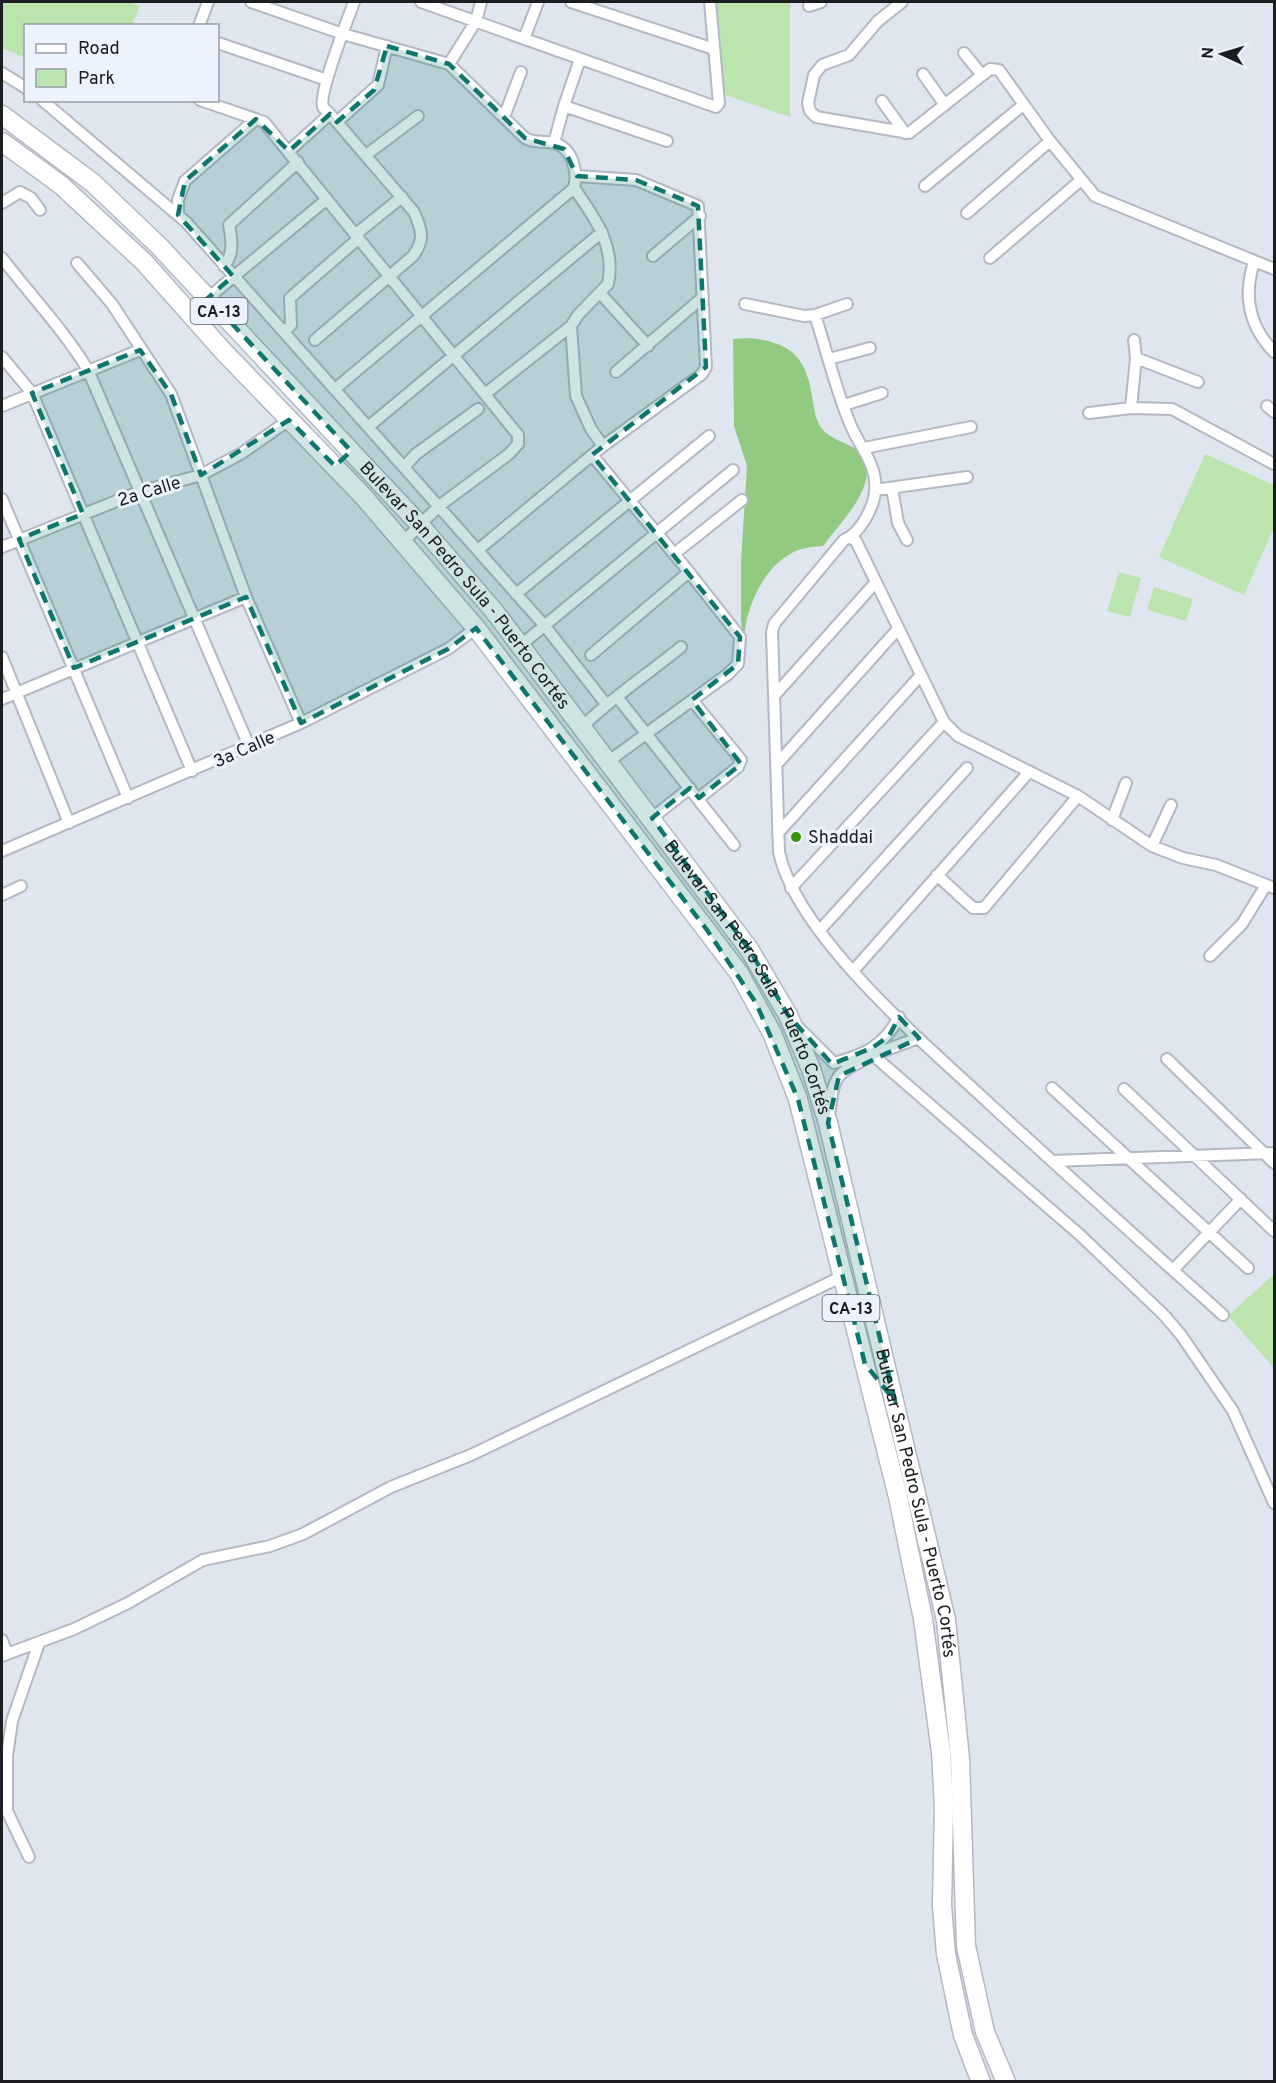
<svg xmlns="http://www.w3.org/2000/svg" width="1276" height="2083" font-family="Overpass,sans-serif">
  <rect width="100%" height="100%" fill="#e0e6f0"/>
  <path fill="#bce4af" d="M2,2H130L140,6L132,25L26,26L25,58L2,48Z
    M714,2H790V117L719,93Z
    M1205,454L1274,485V528L1244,595L1159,557Z
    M1119,572L1141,578L1130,617L1107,611Z
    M1154,587L1193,599L1186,621L1147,610Z
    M1274,1274V1368L1228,1316Z"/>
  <path fill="#93ca81" d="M750,338C794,343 807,359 813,402C815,413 816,423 824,431C837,445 866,444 867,467C869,496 839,524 823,546C810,547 798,548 787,556C761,572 746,610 744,638L741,621V561L747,466L734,426L733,339Z"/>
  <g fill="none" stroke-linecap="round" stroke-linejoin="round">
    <g stroke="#b3b8c2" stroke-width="14">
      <path id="street" d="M251,2L343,34L449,64L525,138C535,144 543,140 554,143C573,148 578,172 574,188C595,218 616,246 608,284L578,315L571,326L576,396L591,429L603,446
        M421,2L716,107L719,103L710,2
        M571,2L714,49
        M902,2L878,21L849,55L822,65L814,75L808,103L810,111L816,117L909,133L990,69L999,70L1050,141L1095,196L1274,269
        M809,6L821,2
        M199,26L208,2
        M524,39L538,2
        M218,43L327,80
        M964,53L982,75
        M580,59L564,106L667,141
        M449,64L476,21L481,2
        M2,73L26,88
        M923,74L945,105
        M42,100L186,222L544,625L606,704
        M200,100L264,122L518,435V444L509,454L439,506L403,542
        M882,101L905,133
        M504,117L521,72
        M337,122L378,85L387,46
        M554,143L564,106
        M289,151L330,114C328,112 324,109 323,107C318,94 348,19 354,2
        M366,155L418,116
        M925,186L1023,105
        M2,203L20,192L31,198L40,210
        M967,213L1050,141
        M178,215V200L185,181L256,119
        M356,234L402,197
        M653,256L700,216
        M2,258C31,296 64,330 88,370L249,746
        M990,258L1081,180
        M1254,262C1243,296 1249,326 1274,352
        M77,263L112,304L171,394L246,597L301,723
        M224,266C234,254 232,241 229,225L298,162
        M600,293L648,346
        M208,298L327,199
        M745,304L804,316L815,315L847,304
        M815,315C827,352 836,391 851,426C860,447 878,466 875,491C874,507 860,534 844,540L774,624L772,632L779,852C797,937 930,1048 993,1107C1069,1177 1146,1246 1223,1315
        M284,332L291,325L290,298L359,238
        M315,340L413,256C425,240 422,230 414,212L330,114
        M2,357L32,393L192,771
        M1136,358L1198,382
        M829,359L870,348
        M616,372L703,297
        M335,389L574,188
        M485,394L571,326
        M844,405L882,393
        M2,406L140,350
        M1267,406L1274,412
        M1131,408L1136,358L1134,340
        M1089,413L1131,408L1172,409L1274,464
        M368,427L602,232
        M864,448L971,427
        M592,455L689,572L740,637L738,664L728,674L609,761
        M404,467L416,454L478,409
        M892,488L898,523L907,540
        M875,490L967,477
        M2,499L128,798
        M851,538L856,541L944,722L958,736L1078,796L1152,846L1183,858L1216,865L1274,888
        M2,547L139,492L201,475L242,453L289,420
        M478,550L603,446L702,374L706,367L698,206L636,180L577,176
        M674,554L742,500
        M516,594L709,436
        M521,645L733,470
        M591,655L689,572
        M2,657L69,823
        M774,696L876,582
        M618,698L734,845
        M2,699L246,597
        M692,700L741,760L738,767L699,798
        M583,726C613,697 648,674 681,647
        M776,765L897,630
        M652,818L690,788
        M1112,820L1126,783
        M778,833L920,676
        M1152,846L1171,805
        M2,851L301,723L448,649L476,628
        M937,875L973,908H984L1078,796
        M791,888L944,722
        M2,895L21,886
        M820,930L967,768
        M1210,956L1242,924L1266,885
        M853,971L1029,772
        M798,1027L834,1063C864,1055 884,1046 899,1017
        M874,1056L1080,1235L1163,1314L1181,1335L1233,1411L1274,1503
        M1167,1059L1274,1163
        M1052,1088L1248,1268
        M1124,1089L1274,1231
        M829,1116C831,1104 831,1086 839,1076C852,1061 899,1045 919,1038
        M1052,1161L1274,1153
        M1173,1270L1241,1199
        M2,1640L7,1654L2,1656
        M7,1654L74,1629L128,1603L203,1560L270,1546L303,1534L391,1487L471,1455L843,1276
        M29,1857L7,1811V1756L12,1721L39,1643"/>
    </g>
    <g stroke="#b3b8c2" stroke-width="21">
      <g id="highway">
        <path id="s1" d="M2,115L93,183L158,245L420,525L494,611L749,949L788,1015L811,1069L828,1123L946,1620L960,1759L966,1946L985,2032L1006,2082"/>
        <path d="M2,142L61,185L144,262L223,351L363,496L476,628L739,973L772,1033L798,1099L898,1497L923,1619L941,1752L944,1806L942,1906L946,1954L963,2035L981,2082"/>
      </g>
    </g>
    <use href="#street" stroke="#fff" stroke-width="10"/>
    <use href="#highway" stroke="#fff" stroke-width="18"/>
  </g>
  <path fill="#0f766e" fill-opacity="0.2" stroke="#0f766e" stroke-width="4.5" stroke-dasharray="12 8" stroke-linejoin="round" d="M387,46L449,64L525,138L564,149L577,176L636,180L698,206L706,367L592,455L740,637L738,664L692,700L741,764L699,798L690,788L652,818L749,949L788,1015L832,1064L872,1048L889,1036L899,1017L919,1038L839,1076L828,1123L895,1401L865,1364L798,1099L756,1003L707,930L476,628L448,649L301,723L246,597L74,668L19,539L83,514L32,393L140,350L171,394L201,475L289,420L335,466L351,451L208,298L233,276L178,215L185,181L256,119L289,151L330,114L337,122L374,90Z"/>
  <circle fill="#3a9100" stroke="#edf3fe" stroke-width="2" cx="796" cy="837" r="6"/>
  <g text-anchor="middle" stroke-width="6" stroke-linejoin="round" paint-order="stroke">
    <g fill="#edf3fe" stroke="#5a5d63" stroke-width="1.5">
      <rect x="190.5" y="298" width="57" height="26" rx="4.5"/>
      <rect x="822.5" y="1295" width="57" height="26" rx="4.5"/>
    </g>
    <g font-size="16" font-weight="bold" fill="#1b1d20">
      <text x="219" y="317">CA-13</text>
      <text x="851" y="1314">CA-13</text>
    </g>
    <g font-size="18" fill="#1b1d20" stroke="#edf3fe">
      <text transform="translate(149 491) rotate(-17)" y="6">2a Calle</text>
      <text dy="6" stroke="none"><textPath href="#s1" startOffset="662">Bulevar San Pedro Sula - Puerto Cortés</textPath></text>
      <text transform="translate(244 749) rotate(-24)" y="6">3a Calle</text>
      <text dy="6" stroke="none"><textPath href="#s1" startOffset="1148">Bulevar San Pedro Sula - Puerto Cortés</textPath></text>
      <text dy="6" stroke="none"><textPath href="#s1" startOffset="1706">Bulevar San Pedro Sula - Puerto Cortés</textPath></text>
    </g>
    <g font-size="18" fill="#1b1d20" stroke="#edf3fe" text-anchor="start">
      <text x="808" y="843">Shaddai</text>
    </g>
  </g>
  <rect width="1276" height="2083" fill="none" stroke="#1b1d20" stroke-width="6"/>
  <rect x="24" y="24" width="195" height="78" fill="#edf3fe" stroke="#999da5" stroke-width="1.5"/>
  <rect x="36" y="44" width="30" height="9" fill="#ffffff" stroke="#999da5" stroke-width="1.5"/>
  <text x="78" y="54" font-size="18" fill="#1b1d20">Road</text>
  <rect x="36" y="69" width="30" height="18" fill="#bce4af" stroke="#999da5" stroke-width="1.5"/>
  <text x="78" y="84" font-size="18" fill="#1b1d20">Park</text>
  <g transform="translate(1222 54) rotate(274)" stroke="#edf3fe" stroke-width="4.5" paint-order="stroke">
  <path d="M0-4.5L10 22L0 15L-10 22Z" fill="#1b1d20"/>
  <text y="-9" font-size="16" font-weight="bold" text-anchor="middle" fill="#1b1d20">N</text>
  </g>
</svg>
